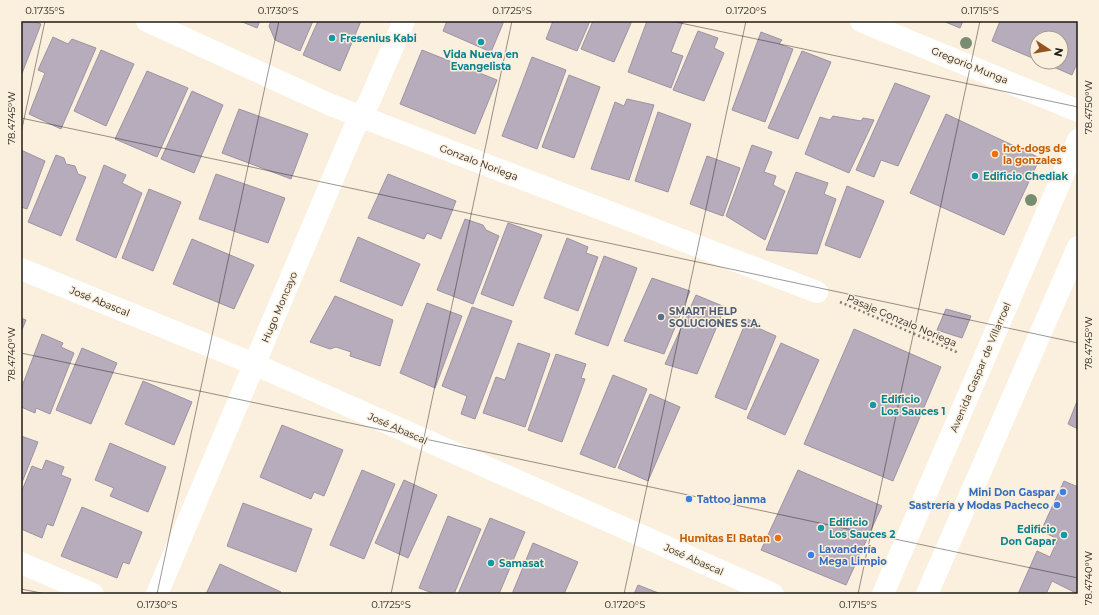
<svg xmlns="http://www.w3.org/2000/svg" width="1099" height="615" font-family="Montserrat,sans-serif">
  <rect width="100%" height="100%" fill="#fbefde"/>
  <path fill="#b7acbc" stroke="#9e93a3" d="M21,21H32L41,24L21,76Z
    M240,21H260L257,28Z
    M271,21H313L300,51L275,40L269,26Z
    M318,21H361L340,71L303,55Z
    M447,21H504L491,52L443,31Z
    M553,21H590L577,51L546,39Z
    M593,21H632L614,62L581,49Z
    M647,21H683L671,52L683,56L671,88L628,72Z
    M943,21H963L960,28Z
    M1000,21H1078V61L1072,75L1042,62H1061V38H1037V60L992,41Z
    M698,31L718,38L714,48L724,53L704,101L673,90Z
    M761,32L782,40L779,44L793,49L765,122L732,110Z
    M53,37L68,44L72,39L96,48L61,129L29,114L45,73L38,70Z
    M101,50L134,64L106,126L74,111Z
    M422,50L497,80L475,134L400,104Z
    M802,51L831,62L798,139L768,128Z
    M532,57L566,70L537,149L502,136Z
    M147,71L188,88L157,157L115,139Z
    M569,75L600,87L574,158L542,147Z
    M895,83L930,96L898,166L881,160L874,177L856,170Z
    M192,91L223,105L194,173L161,159Z
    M627,99L654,105L629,180L591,169L615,102L624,106Z
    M239,109L308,134L291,179L222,153Z
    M658,112L691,124L668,192L635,181Z
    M946,114L1040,158L1004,235L910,193Z
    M833,116L861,121L863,118L874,120L849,173L805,154L820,117L830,120Z
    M752,145L772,152L764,172L776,176L773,185L785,191L765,240L726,216Z
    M21,150L45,161L27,209L21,207Z
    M56,155L64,158L66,164L75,166L78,174L86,177L61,236L28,222Z
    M707,156L740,168L723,216L690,204Z
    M104,165L126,175L122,183L142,193L116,258L76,240Z
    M796,172L828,183L824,194L836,199L817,254L766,250Z
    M216,174L285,198L268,243L199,219Z
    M388,174L456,201L441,239L427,233L424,239L368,218Z
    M847,186L884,201L860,258L825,245Z
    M149,189L181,202L153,271L122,258Z
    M465,219L483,225L486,230L499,236L473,304L437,290Z
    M508,223L542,235L513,306L481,294Z
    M358,237L420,264L402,306L340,281Z
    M567,238L588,247L586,253L598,257L578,311L544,298Z
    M192,239L254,265L234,309L173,284Z
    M604,256L637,268L608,346L575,334Z
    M652,278L690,291L664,354L624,341Z
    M696,295L725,307L697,374L665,364Z
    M335,296L393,320L380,366L350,356L351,352L336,347L330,349L310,342Z
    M427,303L462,316L435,388L400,373Z
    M472,307L512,321L475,419L461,414L467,396L442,386Z
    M946,309L971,316L962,338L937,330Z
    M21,318L26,320L21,332Z
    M747,319L760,324L758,328L776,336L746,410L715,397Z
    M854,329L941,367L893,481L804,444Z
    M42,334L63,343L61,347L74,353L50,414L36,408L35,413L21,407V389Z
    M518,343L550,354L525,427L483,413L496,377L505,380Z
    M781,343L819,360L785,435L747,418Z
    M82,348L117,363L91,424L56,410Z
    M556,354L586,364L581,378L585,379L562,442L528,430Z
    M613,375L647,389L615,468L580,454Z
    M143,381L192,402L174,445L125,424Z
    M650,394L680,407L648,481L618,468Z
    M1078,399V429L1068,424Z
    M282,425L343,450L324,496L314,492L311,499L260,477Z
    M21,436L38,442L21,485Z
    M110,443L166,467L148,512L110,496L114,488L95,480Z
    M46,460L64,467L61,475L71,479L53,526L47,524L42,538L21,529V493L32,466L42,470Z
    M362,470L395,484L364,559L330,545Z
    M798,470L882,506L846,585L761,550Z
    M404,480L437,495L408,558L375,543Z
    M1064,481L1078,487V594L1052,581L1046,594H1018L1037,551L1050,557L1058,539L1041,531Z
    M243,503L312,529L296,572L227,546Z
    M82,507L142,532L129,564L123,562L117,578L61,556Z
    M448,516L481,529L454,594H435L419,588Z
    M490,518L525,532L499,594H458Z
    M533,543L578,562L564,594H512Z
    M220,564L281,592L280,594H206Z
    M638,585L661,594H634Z"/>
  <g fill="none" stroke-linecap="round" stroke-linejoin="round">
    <path stroke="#867e73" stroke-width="2.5" stroke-dasharray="2 3" stroke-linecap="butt" d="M840,302L959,353"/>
    <path stroke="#fff" stroke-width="22" d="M147,21L331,105L375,122L817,292
      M861,21L1078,111
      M21,269L254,364L773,594
      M21,563L93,594
      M157,594L353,131L370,100L404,21"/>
    <path stroke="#fff" stroke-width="22" d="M883,594L1078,140
      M927,594L1078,247"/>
  </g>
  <g fill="#788d6f">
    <circle cx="966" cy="43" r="6"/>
    <circle cx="1031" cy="200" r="6"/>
  </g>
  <path fill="none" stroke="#1f1b15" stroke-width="1" stroke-opacity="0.45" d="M671,21L1078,107M21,118L1078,343M21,133L45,21M21,353L1078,578M21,589L46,594M157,594L279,21M391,594L512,21M624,594L746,21M858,594L980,21"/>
  <g fill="#0f9aa8" stroke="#fbefde" stroke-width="1.5">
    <circle cx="332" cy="38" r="4"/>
    <circle cx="481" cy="42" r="4"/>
    <circle cx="975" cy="176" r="4"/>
    <circle cx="873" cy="405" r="4"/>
    <circle cx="821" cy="528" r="4"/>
    <circle cx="1064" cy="535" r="4"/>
    <circle cx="491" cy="563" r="4"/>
  </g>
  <g fill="#e8710a" stroke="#fbefde" stroke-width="1.5">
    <circle cx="995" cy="154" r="4"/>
    <circle cx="778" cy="538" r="4"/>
  </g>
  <circle fill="#5c6f8a" stroke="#fbefde" stroke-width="1.5" cx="661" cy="317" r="4"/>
  <g fill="#3f7fe0" stroke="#fbefde" stroke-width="1.5">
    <circle cx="1063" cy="492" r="4"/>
    <circle cx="689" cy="499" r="4"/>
    <circle cx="1057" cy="505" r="4"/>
    <circle cx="811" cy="555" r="4"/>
  </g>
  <g text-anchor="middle" stroke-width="3" stroke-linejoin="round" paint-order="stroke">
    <g font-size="10" font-weight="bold" fill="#0d838f" stroke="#fbefde" text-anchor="start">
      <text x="340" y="42">Fresenius Kabi</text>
      <text x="481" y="58" text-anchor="middle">Vida Nueva en<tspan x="481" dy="12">Evangelista</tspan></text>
      <text x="983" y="180">Edificio Chediak</text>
      <text x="881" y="403">Edificio<tspan x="881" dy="12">Los Sauces 1</tspan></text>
      <text x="829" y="526">Edificio<tspan x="829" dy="12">Los Sauces 2</tspan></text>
      <text x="1056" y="533" text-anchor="end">Edificio<tspan x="1056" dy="12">Don Gapar</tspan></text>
      <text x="499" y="567">Samasat</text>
    </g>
    <g font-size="10" fill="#1f1b15" stroke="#fbefde">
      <text transform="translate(970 65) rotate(22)" y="4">Gregorio Munga</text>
      <text transform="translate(479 162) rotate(21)" y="4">Gonzalo Noriega</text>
      <text transform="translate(100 301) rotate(22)" y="4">José Abascal</text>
      <text transform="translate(279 307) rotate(-67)" y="4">Hugo Moncayo</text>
      <text transform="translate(902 320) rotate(23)" y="4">Pasaje Gonzalo Noriega</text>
      <text transform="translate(980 367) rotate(-67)" y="4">Avenida Gaspar de Villarroel</text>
      <text transform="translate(398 428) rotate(24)" y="4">José Abascal</text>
      <text transform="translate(694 559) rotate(24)" y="4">José Abascal</text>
    </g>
    <g font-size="10" font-weight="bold" fill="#c56008" stroke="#fbefde" text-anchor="start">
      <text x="1003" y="152">hot-dogs de<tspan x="1003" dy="12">la gonzales</tspan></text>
      <text x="770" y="542" text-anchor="end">Humitas El Batan</text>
    </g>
    <g font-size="10" font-weight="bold" fill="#4e5e75" stroke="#fbefde" text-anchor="start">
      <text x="669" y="315">SMART HELP<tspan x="669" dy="12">SOLUCIONES S.A.</tspan></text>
    </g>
    <g font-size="10" font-weight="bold" fill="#366cbe" stroke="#fbefde" text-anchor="end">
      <text x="1055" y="496">Mini Don Gaspar</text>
      <text x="697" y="503" text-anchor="start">Tattoo janma</text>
      <text x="1049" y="509">Sastrería y Modas Pacheco</text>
      <text x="819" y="553" text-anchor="start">Lavandería<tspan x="819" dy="12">Mega Limpio</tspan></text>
    </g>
  </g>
  <rect width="1099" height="615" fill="none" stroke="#fbefde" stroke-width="44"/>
  <g transform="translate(1049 50) rotate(102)"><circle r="19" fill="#fbefde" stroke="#a39a8e"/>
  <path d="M0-3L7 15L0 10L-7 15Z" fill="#955321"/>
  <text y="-6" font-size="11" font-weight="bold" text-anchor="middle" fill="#1f1b15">N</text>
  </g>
  <rect x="22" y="22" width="1055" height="571" fill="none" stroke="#1f1b15" stroke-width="1.5"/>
  <g font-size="10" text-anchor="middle" fill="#1f1b15">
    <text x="45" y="14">0.1735°S</text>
    <text x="278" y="14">0.1730°S</text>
    <text x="512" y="14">0.1725°S</text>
    <text x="746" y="14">0.1720°S</text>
    <text x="980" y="14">0.1715°S</text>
    <text transform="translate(1088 107) rotate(-90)" y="4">78.4750°W</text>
    <text transform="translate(11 118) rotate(-90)" y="4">78.4745°W</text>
    <text transform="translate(1088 343) rotate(-90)" y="4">78.4745°W</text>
    <text transform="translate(11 354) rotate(-90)" y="4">78.4740°W</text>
    <text transform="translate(1088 578) rotate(-90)" y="4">78.4740°W</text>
    <text x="157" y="608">0.1730°S</text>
    <text x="391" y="608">0.1725°S</text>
    <text x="625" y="608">0.1720°S</text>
    <text x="858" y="608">0.1715°S</text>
  </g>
</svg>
